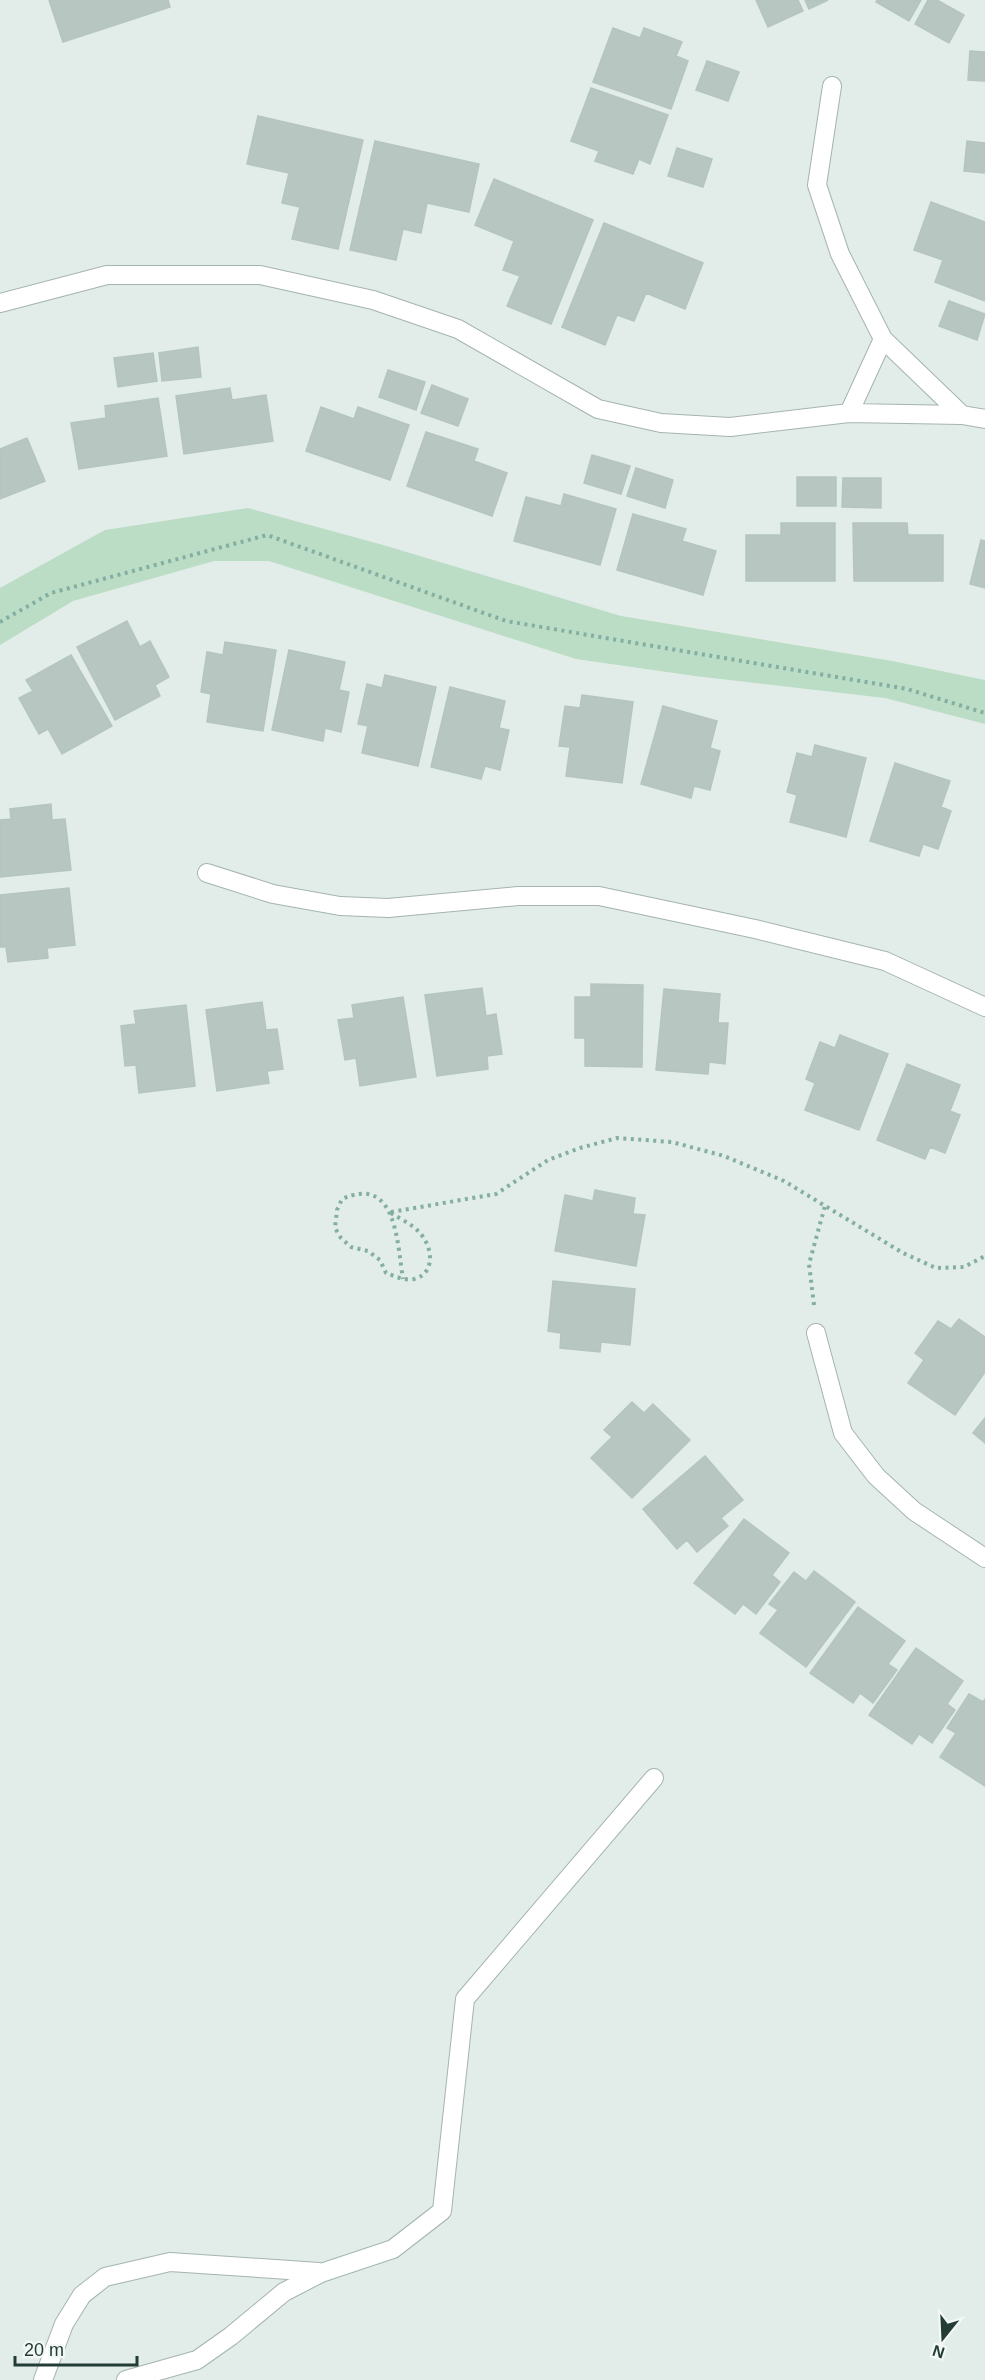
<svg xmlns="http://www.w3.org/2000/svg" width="985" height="2380" font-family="Helvetica,sans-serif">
  <rect width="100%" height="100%" fill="#e2ece8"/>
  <path fill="#bbdcc5" d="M248,508L383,545L621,616L892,661L985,680V724L885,698L695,676L576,659L269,561H214L73,601L0,645V588L105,530Z"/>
  <path fill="#b7c6c1" stroke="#b4c5bf" stroke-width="1.5" d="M49,0H168L170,7L63,42Z
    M756,0H798L803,11L768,27Z
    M805,0H828L809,9Z
    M877,0H921L909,21L876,2Z
    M928,0H937L964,15L949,43L915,24Z
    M613,28L640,38L644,28L682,42L676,56L688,61L671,109L593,82Z
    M970,51L985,52V81L968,80Z
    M707,61L739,72L728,101L696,90Z
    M591,88L668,115L650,164L639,159L633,174L595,161L599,151L571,141Z
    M258,116L363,140L338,249L292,239L300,207L282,203L289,173L247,164Z
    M375,141L479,164L469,212L427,203L421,233L403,229L396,260L350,250Z
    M967,141L985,143V173L964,171Z
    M677,148L712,159L703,187L668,176Z
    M494,179L593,220L551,324L507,306L520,276L503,270L514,241L475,225Z
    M931,202L985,222V301L935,282L943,260L914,250Z
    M604,223L703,263L685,309L646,293L634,321L617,315L605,345L562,327Z
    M949,301L985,314L977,340L939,326Z
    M198,347L201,377L162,381L159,353Z
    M153,353L157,381L118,387L114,358Z
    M388,370L425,382L416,410L379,397Z
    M432,385L468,399L458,426L421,413Z
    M230,388L232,400L266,395L273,441L184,454L176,396Z
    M158,398L167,456L79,469L71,423L106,418L105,406Z
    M321,407L354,419L358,407L409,425L390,480L306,451Z
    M426,432L478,449L474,461L507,473L492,516L407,486Z
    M27,438L45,481L0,499V449Z
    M592,455L630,466L621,494L584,483Z
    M636,468L673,480L665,508L627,496Z
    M797,477H836V506H797Z
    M843,478H881V508L842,507Z
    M564,494L616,509L600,565L514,541L526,497L561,506Z
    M633,514L686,529L682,541L716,551L703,595L617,570Z
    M781,523H835V581H746V535H781Z
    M853,523H907L908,535H943V581H854Z
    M981,540L985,541V588L970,584Z
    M127,621L140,647L150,641L169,677L155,685L160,696L115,720L77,647Z
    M225,642L276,650L263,731L207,722L211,694L201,692L207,652L223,655Z
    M289,650L345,662L339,690L349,692L341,732L325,728L323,741L272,730Z
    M71,655L112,726L62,754L48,729L39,734L19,698L33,691L26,680Z
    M385,675L436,687L418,766L362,753L368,726L358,724L367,684L382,688Z
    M450,687L505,701L499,728L509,730L500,770L485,766L481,779L431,767Z
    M582,695L633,702L622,783L566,776L570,747L559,746L565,706L580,708Z
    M663,706L717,721L710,748L720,751L710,790L694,786L691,798L641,784Z
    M815,745L866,758L846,837L790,822L797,795L787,792L797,753L812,757Z
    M895,763L950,781L941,807L951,811L938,849L923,844L919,856L870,841Z
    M51,804L52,820L65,819L71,870L0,877V820L11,819L10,809Z
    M69,888L75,945L47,948L48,958L8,962L6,947H0V895Z
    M591,984L643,985L642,1067L585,1066V1038H575V997H591Z
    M482,988L486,1016L496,1014L502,1054L487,1056L488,1069L437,1076L425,995Z
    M664,989L720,994L718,1023H728L725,1064L709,1062L708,1074L656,1070Z
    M403,997L416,1077L360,1086L356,1058L345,1060L338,1020L354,1018L352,1005Z
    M262,1002L266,1030L277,1029L283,1069L267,1071L269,1083L217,1091L206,1010Z
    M186,1005L195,1086L139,1093L136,1065L125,1066L121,1026L136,1024L134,1011Z
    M840,1035L888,1054L859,1130L805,1110L815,1083L806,1079L820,1042L835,1048Z
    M907,1064L960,1085L950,1111L960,1115L945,1153L930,1147L925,1159L877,1140Z
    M595,1190L635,1198L633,1214L645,1215L636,1266L555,1251L565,1195L593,1201Z
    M553,1281L635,1289L630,1345L601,1342L600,1352L560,1348L561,1333L548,1331Z
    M959,1319L985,1337V1372L955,1415L908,1383L924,1360L915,1353L938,1321L951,1329Z
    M632,1402L644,1413L653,1404L690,1440L632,1498L591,1458L612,1437L604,1430Z
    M985,1418V1443L973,1433Z
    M705,1456L743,1500L721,1518L728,1526L697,1552L687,1540L677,1549L643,1509Z
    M744,1519L789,1553L772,1575L780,1582L756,1614L743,1604L735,1614L694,1583Z
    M814,1571L855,1602L806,1667L760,1633L778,1610L769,1604L794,1572L806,1581Z
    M858,1607L905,1641L888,1664L897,1670L873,1703L860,1693L853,1703L810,1673Z
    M916,1648L963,1681L947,1704L955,1710L932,1743L919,1734L912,1744L869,1715Z
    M969,1694L983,1702L985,1699V1786L940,1757L956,1733L947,1728Z"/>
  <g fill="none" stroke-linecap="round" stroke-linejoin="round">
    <g stroke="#a5b4af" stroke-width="20">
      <path id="lane" d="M832,86L817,185L840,254L883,339L962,415
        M0,303L107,275H260L373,300L458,329L598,409L661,423L730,427L849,413L962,415L985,419
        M849,413L883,339
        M207,873L273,894L340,906L388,908L518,896H599L755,929L885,961L985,1007
        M816,1333L843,1433L876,1476L914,1511L985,1558
        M43,2380L64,2324L82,2295L105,2277L170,2262L319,2272
        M126,2380L197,2360L231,2336L284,2292L321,2273L393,2249L442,2211L465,1999L654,1778"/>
    </g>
    <path stroke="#83aea2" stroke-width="4" stroke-dasharray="3 4.5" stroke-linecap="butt" d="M0,622L51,593L267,535L506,621L907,689L985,713
      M391,1212L496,1194L548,1160L580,1148L617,1138L672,1142L724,1156L784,1181L903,1253L936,1268L964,1267L985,1256
      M391,1213C400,1219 412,1224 419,1232C432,1245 437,1273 414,1279C405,1281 394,1276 386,1273L380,1260L368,1251L351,1247L341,1238L335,1228L337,1210L342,1199C397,1174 397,1243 403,1279
      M814,1305L809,1264L825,1206"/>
    <use href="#lane" stroke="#fff" stroke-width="18"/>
  </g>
  <g transform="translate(943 2338) rotate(198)" stroke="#f2f8f5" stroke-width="4.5" paint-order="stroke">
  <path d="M0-4.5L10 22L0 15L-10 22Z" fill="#233c36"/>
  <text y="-9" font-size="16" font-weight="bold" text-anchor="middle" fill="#233c36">N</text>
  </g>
  <path d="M15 2356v9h122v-9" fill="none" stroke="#233c36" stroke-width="3"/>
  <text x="24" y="2356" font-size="18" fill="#233c36" stroke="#f2f8f5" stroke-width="4.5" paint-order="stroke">20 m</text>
</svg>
